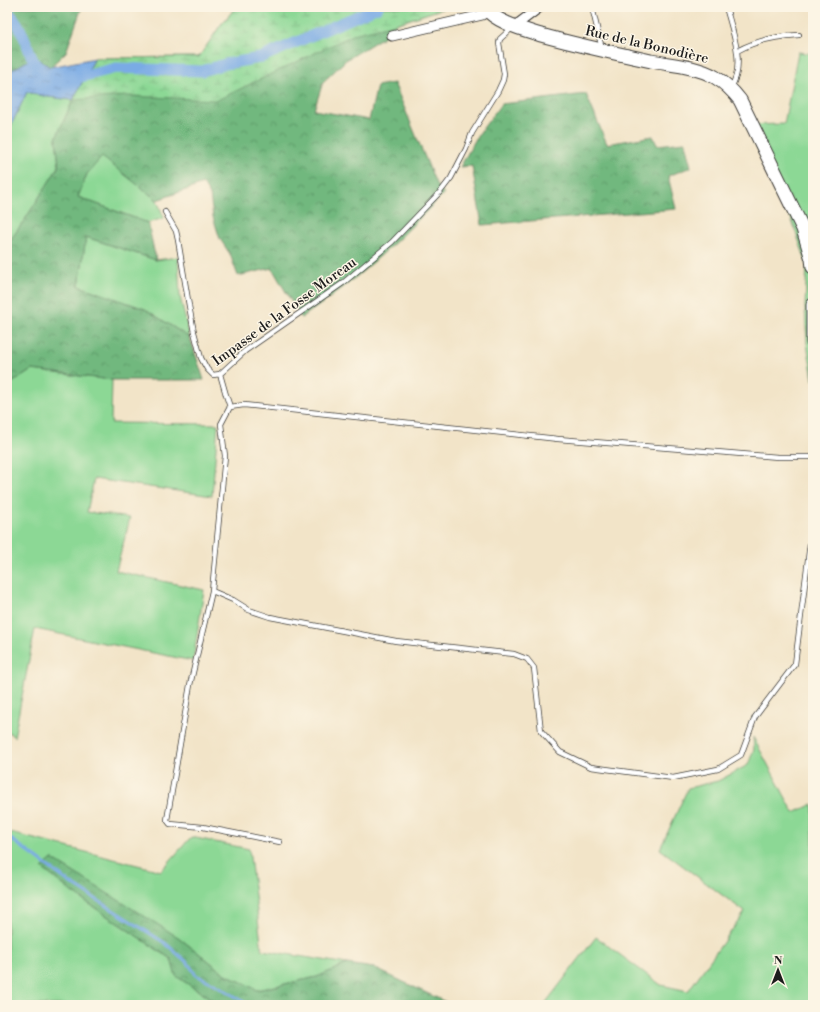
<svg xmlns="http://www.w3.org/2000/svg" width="820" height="1012" font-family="'Libre Bodoni',serif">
  <defs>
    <pattern id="forest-crowns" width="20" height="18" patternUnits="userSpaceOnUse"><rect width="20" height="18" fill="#71b87e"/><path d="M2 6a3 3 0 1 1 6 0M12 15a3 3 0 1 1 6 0" fill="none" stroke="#5c9566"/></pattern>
    <pattern id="wetland-marsh" width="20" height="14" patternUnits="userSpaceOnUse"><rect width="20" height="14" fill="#8cd895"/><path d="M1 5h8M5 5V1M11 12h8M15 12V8" fill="none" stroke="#78b980"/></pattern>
    <pattern id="water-ripples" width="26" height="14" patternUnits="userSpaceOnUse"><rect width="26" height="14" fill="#7aabe5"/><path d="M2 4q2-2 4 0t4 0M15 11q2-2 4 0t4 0" fill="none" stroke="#638ab9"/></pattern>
  </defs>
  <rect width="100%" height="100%" fill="#fcf5e5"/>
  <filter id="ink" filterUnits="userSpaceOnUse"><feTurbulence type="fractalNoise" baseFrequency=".025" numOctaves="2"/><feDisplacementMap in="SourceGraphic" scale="8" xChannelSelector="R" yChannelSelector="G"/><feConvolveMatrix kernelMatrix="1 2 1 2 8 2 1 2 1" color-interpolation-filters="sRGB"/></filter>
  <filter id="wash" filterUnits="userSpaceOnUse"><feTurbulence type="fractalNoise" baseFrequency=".012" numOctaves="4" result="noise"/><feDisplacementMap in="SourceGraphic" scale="16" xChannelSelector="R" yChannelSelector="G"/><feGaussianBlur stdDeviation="0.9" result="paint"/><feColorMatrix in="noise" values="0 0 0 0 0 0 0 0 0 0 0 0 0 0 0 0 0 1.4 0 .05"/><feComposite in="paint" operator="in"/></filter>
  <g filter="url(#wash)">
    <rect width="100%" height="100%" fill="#f2e4c8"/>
    <path fill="#8cd895" stroke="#547a58" d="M798,52L813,54V380L807,343L805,307L807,264L790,215L746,125L784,124Z
      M27,92L48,97L73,100L56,138L59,166L26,218L7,245V134Z
      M102,156L157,200L164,218L148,223L78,197L87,174Z
      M86,237L156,260L178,257L180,297L190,338L145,309L79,286Z
      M32,370L112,380L111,423L218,424L212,496L94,479L87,512L130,518L116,571L204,590L193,661L35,629L14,737L7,730V386Z
      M753,737L794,813L813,804V1005H544L596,937L661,985L688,991L745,912L660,849L688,788L718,781L748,765L754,749Z
      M7,832L161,871L191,837L249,849L262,950L347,964L317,977L257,990L224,973L178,937L43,869L73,893L171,959L176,976L220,1005H7Z"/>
    <path fill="url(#forest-crowns)" stroke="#466a4d" d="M7,7H82L66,52L50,67L34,57L7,73Z
      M236,7H447L395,24L393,31L346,60L323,82L314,110L369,120L377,86L394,83L437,186L444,193C401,239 354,283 301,318L272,268L238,276L230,254L220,239L213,217L210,195L203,184L157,200L102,157L87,174L78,197L148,223L156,260L86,237L79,286L145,309L190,338L204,380H112L32,370L7,386V245L26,218L59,166L56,138L73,100L95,58L199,57L220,26Z
      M586,94L607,144L653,136L657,145L685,142L691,167L668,176L676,209L482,225L472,166L460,167L478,135L501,104Z
      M52,859L178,937L224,973L257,990L317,977L347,964L374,968L452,1005H220L176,976L171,959L73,893L42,868Z"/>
    <path fill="url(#wetland-marsh)" stroke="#547a58" d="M236,7H447L395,24L357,33L217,100L127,96L73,100L95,58L199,57L220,26Z"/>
    <path fill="url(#water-ripples)" stroke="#4b6480" d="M34,57L50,67L95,58L73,100L48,97L27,92L7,134V73Z"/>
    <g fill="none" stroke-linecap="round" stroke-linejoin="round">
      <path stroke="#7aabe5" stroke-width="3" d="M7,836L69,882L165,943L188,963L196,975L215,984L249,1005"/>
      <path stroke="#7aabe5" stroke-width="11" d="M7,11C13,17 18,23 21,31C29,45 29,58 40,71
        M73,79L116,68L202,71L225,64L260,58L378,7"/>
    </g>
  </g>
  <g filter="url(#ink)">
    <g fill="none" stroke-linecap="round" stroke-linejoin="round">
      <g stroke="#3c3a36" stroke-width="6">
        <path id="lane" d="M592,7L602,49
          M726,7C732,30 746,65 731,87
          M737,51C755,41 778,36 799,35
          M165,212L176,231L178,240L189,306L194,332L201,358L207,369L213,375L220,374L245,351L343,283L392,242L441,191L451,178L466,149L472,133L498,91L503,80L504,74L499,43L500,39L513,27
          M220,374L226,395L230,407L221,424L225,456L212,591L190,685L167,820L170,824L203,827L280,842
          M230,407L244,405L558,439L778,457H813
          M212,591L233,600L249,610L270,617L396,641L514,654L527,659L534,668L541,731L560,752L591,767L673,778L718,769L741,755L755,717L795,664L813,519"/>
      </g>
      <g stroke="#3c3a36" stroke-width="11">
        <path id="street" d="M515,26L540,7
          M392,36L482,15L488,11"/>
      </g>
      <g stroke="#3c3a36" stroke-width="15">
        <path id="secondary" d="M484,7C497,23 522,29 541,35C577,45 614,53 651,61C672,65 696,66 715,77C725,83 733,91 740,100L803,229L812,259L813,267
          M813,305V342"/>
      </g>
      <use href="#lane" stroke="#fff" stroke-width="4.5"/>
      <use href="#street" stroke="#fff" stroke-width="9"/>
      <use href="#secondary" stroke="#fff" stroke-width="13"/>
    </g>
  </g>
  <g text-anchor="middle" stroke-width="3" stroke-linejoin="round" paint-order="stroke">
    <g font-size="14" fill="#1c1c1c" stroke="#fcf5e5">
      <text transform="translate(647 44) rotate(13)" y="5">Rue de la Bonodière</text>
      <text transform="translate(284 311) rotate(-36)" y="5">Impasse de la Fosse Moreau</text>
    </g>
  </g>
  <rect width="820" height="1012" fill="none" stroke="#fcf5e5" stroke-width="24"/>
  <g transform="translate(778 970)" stroke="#fcf5e5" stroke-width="3" paint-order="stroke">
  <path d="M0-3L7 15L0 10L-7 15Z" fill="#1c1c1c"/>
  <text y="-6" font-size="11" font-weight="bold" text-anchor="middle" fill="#1c1c1c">N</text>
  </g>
</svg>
